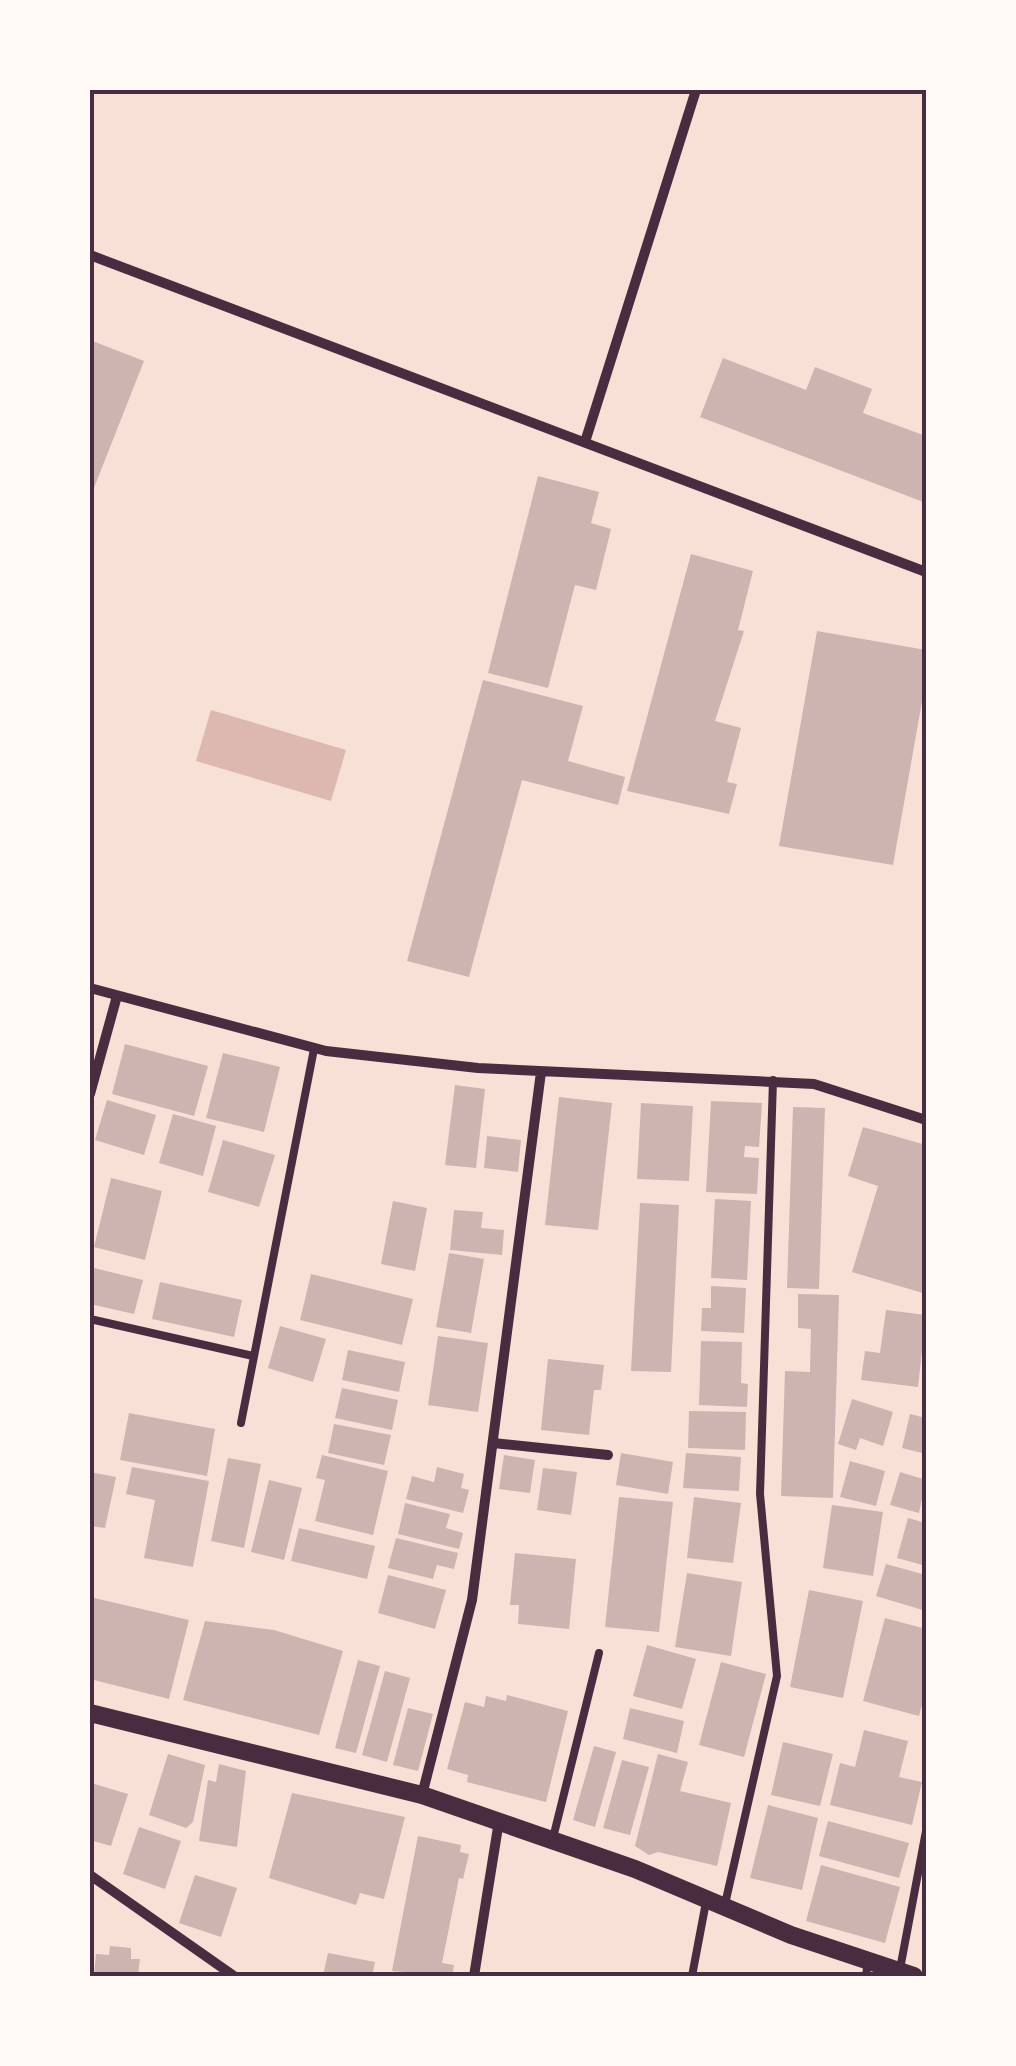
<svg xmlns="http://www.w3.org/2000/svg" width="1016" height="2066" font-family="Overpass,sans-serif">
  <rect width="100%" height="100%" fill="#f7e1d7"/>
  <path fill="#dcb8b0" d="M211,710L346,750L331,801L196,761Z"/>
  <path fill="#ccb4b1" d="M90,340L144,361L90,498Z
    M723,358L806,390L815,367L872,389L863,413L926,436V503L700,417Z
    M538,476L599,492L591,523L611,529L596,590L575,585L548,688L488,673Z
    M691,554L753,571L738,630L744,631L715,721L741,728L727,782L737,784L729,814L627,791Z
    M817,631L926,650V679L893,865L779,846Z
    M483,680L583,706L568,761L625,777L618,805L522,780L469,977L407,961Z
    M125,1044L208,1066L194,1116L112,1094Z
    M223,1053L280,1067L264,1132L206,1118Z
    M455,1085L485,1089L476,1168L445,1165Z
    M559,1097L612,1103L598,1230L545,1225Z
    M107,1100L156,1115L144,1155L95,1140Z
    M711,1101L762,1103L759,1147L745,1146L744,1157L759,1158L757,1194L706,1192Z
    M641,1103L693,1106L689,1181L637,1179Z
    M793,1107L825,1108L819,1289L787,1288Z
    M173,1114L216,1126L203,1176L159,1163Z
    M863,1127L926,1145V1294L852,1272L878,1186L848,1176Z
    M487,1136L521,1140L518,1172L484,1168Z
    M223,1140L275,1155L259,1207L208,1192Z
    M111,1178L162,1191L145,1260L94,1247Z
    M715,1199L751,1201L747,1280L711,1278Z
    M393,1201L427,1208L415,1271L381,1264Z
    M640,1203L679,1205L671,1372L631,1371Z
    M454,1210L483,1212L481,1228L504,1230L502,1255L450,1250Z
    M449,1253L484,1259L471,1333L436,1327Z
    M90,1267L143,1280L134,1314L90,1304Z
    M311,1274L413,1299L402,1345L300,1320Z
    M160,1282L242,1300L234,1337L152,1319Z
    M711,1286L746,1288L744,1333L701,1331L702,1308H711Z
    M798,1294L839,1295L833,1498L781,1496L785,1371L810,1372L811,1329L798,1328Z
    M886,1310L926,1315L918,1387L861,1380L865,1351L880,1353Z
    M280,1326L326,1339L313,1382L268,1368Z
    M438,1336L488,1343L478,1412L428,1405Z
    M701,1341L742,1342L741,1383L748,1384L747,1407L699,1405Z
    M348,1350L405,1362L399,1392L342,1380Z
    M548,1359L604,1365L601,1390H594L589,1435L541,1430Z
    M342,1388L398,1400L392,1430L335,1418Z
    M852,1399L893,1412L883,1446L860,1438L856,1450L838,1444Z
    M689,1411L746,1412L745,1450L688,1448Z
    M129,1413L215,1429L207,1476L120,1460Z
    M910,1414L926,1418V1454L902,1448Z
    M334,1424L391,1435L384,1465L328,1453Z
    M621,1453L673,1462L668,1494L616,1485Z
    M686,1453L741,1457L739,1491L683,1488Z
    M322,1455L388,1471L373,1535L315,1521L325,1480L316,1478Z
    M504,1455L535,1460L530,1493L499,1489Z
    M228,1458L261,1464L244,1548L211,1541Z
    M850,1461L885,1471L876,1506L840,1497Z
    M132,1467L209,1481L193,1567L144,1558L155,1500L126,1494Z
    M437,1467L464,1474L461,1488L469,1490L463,1513L406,1499L412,1476L434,1482Z
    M543,1468L577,1472L571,1515L537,1510Z
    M90,1472L116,1477L105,1528L90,1526Z
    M900,1472L926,1480L919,1513L890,1505Z
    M269,1480L302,1488L284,1560L251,1552Z
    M619,1497L673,1502L659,1632L605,1627Z
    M694,1497L741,1503L733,1563L687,1558Z
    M405,1503L450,1514L446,1528L463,1533L459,1549L398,1534Z
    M832,1505L883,1512L873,1576L823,1568Z
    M908,1518L926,1523V1566L897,1558Z
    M299,1528L375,1546L367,1579L291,1561Z
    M396,1538L458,1553L454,1569L437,1565L433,1579L388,1568Z
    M515,1553L576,1559L569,1629L518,1624L519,1605H510Z
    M886,1564L926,1575V1611L876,1596Z
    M687,1573L742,1582L731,1656L675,1647Z
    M388,1575L446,1590L435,1629L378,1613Z
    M809,1590L863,1601L843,1698L790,1687Z
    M90,1597L189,1620L169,1699L90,1679Z
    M885,1618L926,1629V1690L919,1716L863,1701Z
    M205,1621L274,1630L343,1651L319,1735L183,1700Z
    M647,1645L696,1659L682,1709L633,1696Z
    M358,1660L380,1666L356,1753L335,1748Z
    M721,1662L766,1674L744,1757L699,1745Z
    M385,1671L410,1678L387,1762L362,1755Z
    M507,1695L568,1711L546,1802L467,1782L468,1775L447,1769L465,1702L484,1707L486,1696L506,1701Z
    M408,1708L433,1714L418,1771L393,1765Z
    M630,1708L684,1721L677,1753L623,1739Z
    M864,1730L908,1741L899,1777L922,1782L912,1825L830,1805L840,1763L855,1767Z
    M783,1742L833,1754L820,1806L771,1795Z
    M594,1746L616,1752L595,1827L573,1820Z
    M168,1754L205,1765L193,1822L186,1828L149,1815Z
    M658,1754L688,1762L680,1791L731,1803L717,1866L658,1852L649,1855L635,1846Z
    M622,1760L649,1767L630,1835L603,1828Z
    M219,1764L246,1771L237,1847L199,1841L208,1780L216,1782Z
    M91,1783L128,1794L111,1846L90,1840Z
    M292,1793L405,1817L384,1899L360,1893L356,1905L269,1878Z
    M768,1805L818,1818L802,1890L750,1878Z
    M828,1821L909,1843L899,1878L819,1856Z
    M139,1827L181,1841L165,1889L123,1874Z
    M418,1836L461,1845L460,1852L469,1854L463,1879L459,1878L442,1963L454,1965L452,1976L392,1971Z
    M821,1865L900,1887L885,1943L806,1921Z
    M195,1875L237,1888L221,1937L179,1923Z
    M110,1946L131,1948V1959H140L138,1976H94L96,1954L109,1955Z
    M328,1953L375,1962L372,1976H323Z"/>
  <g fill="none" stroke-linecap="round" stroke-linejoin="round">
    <path stroke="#4a2c40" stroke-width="8" d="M90,1319L253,1356
      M241,1423L314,1049
      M553,1838L599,1653
      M725,1904L777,1676L760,1494L773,1080
      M900,1969L926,1831
      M692,1976L706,1902
      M866,1976L868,1960"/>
    <path stroke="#4a2c40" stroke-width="10" d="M90,255L926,572
      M585,442L696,90
      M90,988L326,1051L478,1068L814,1084L926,1120
      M90,1094L117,996
      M493,1443L608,1455
      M422,1795L472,1600L541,1072
      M90,1875L234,1976
      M474,1976L499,1821"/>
    <path stroke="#4a2c40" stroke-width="18" d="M90,1713L422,1795L635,1869L791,1935L914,1976"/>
  </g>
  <rect width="1016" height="2066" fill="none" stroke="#fffaf5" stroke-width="185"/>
  <rect x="92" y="92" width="832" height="1882" fill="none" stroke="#4a2c40" stroke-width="4"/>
</svg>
